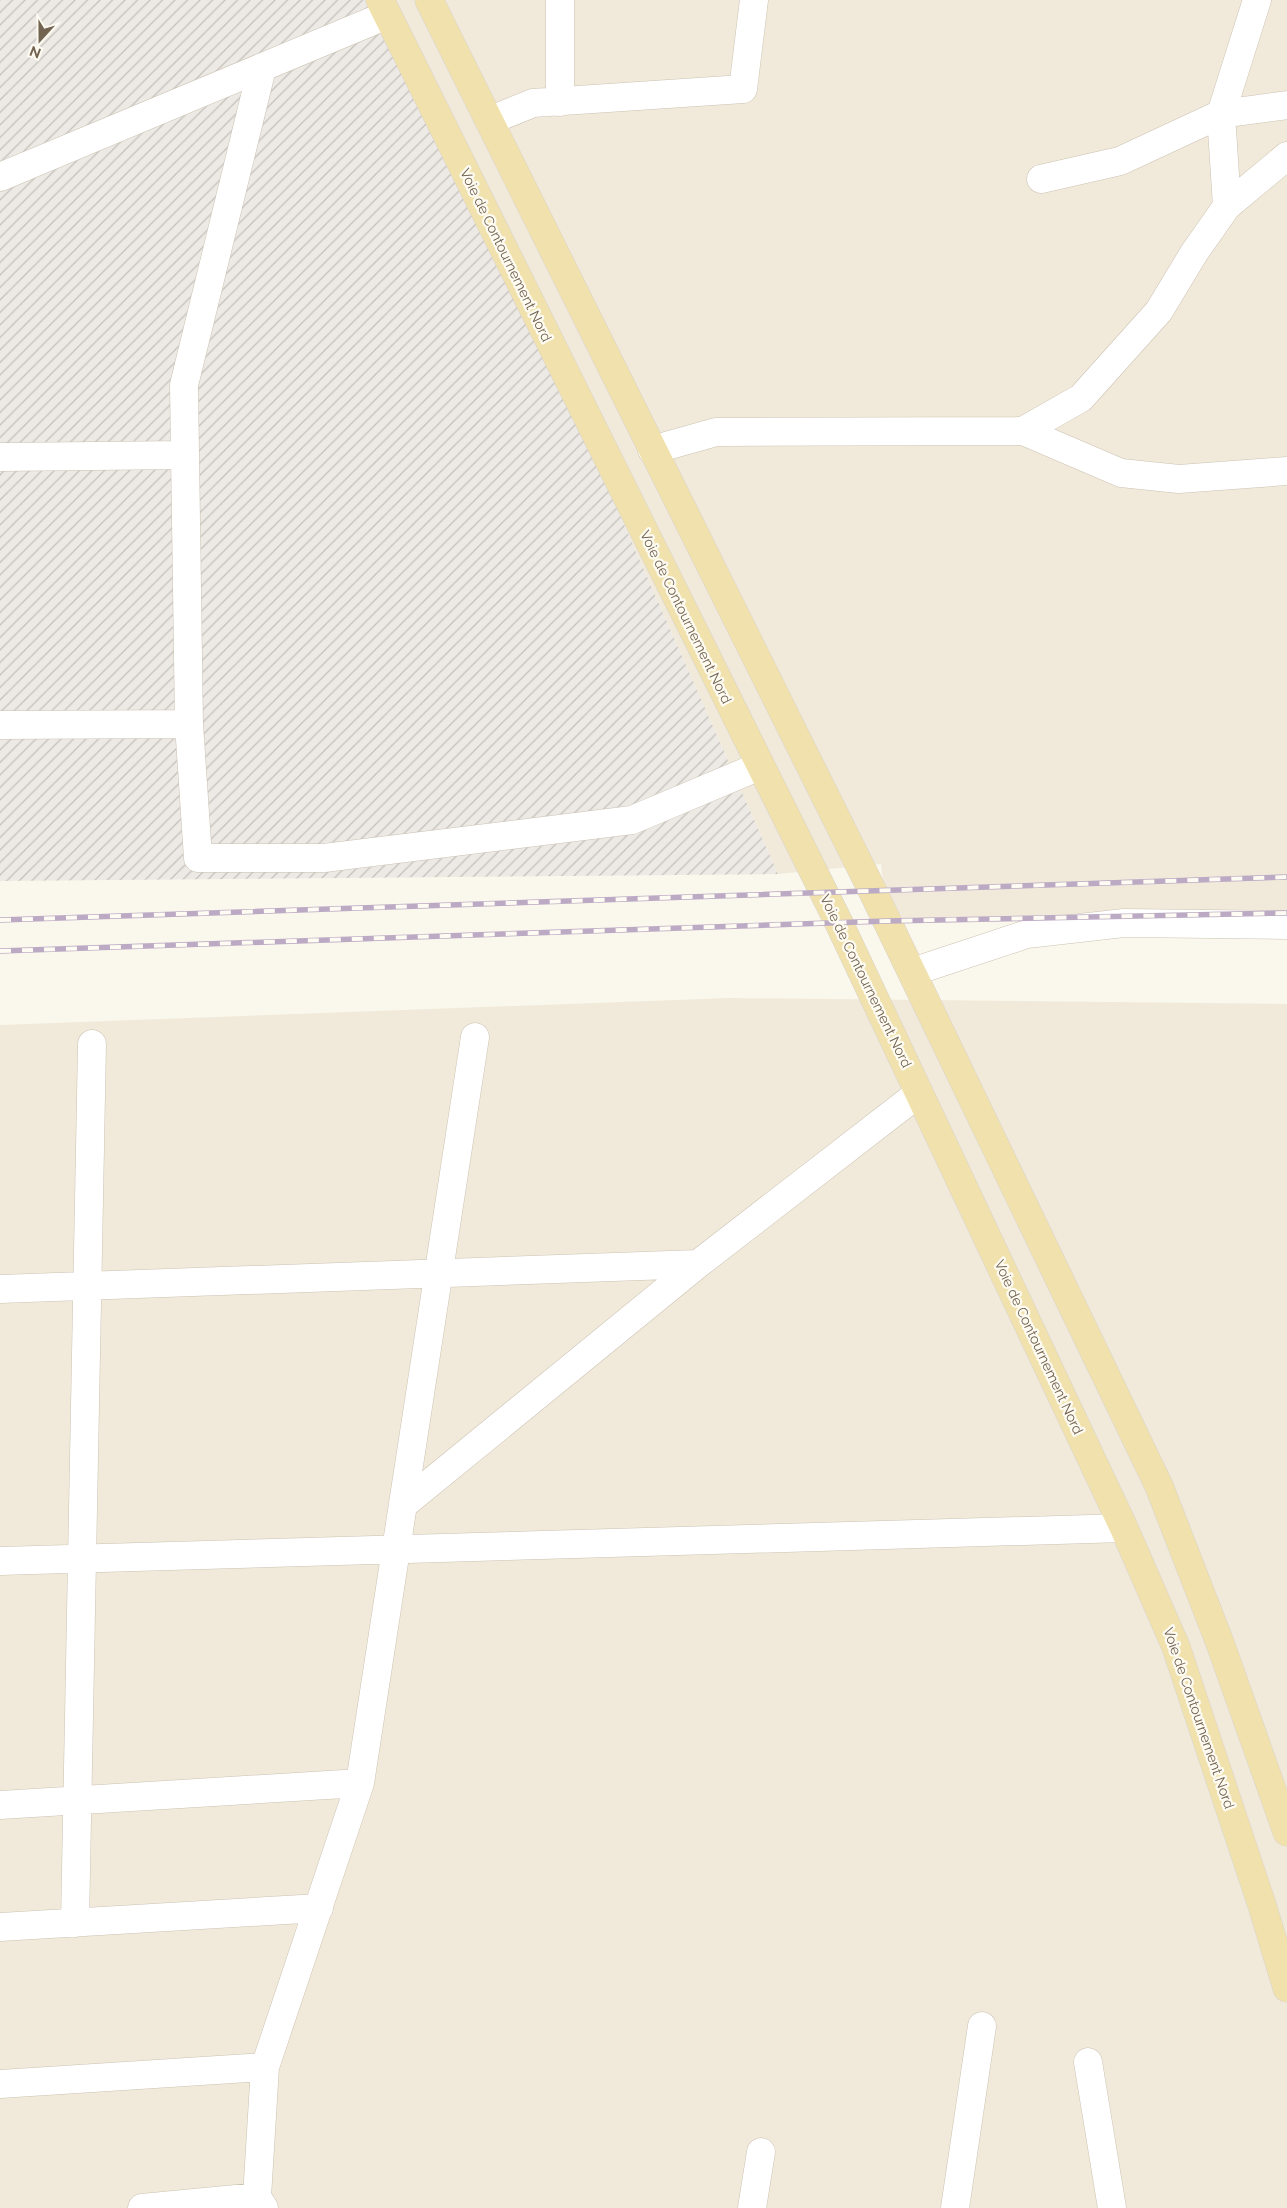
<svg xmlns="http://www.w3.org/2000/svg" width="1287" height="2208" font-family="Raleway,sans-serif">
  <defs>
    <pattern id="industrial-furrows" width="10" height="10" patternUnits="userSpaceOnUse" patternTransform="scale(1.25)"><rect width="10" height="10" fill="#ede9e4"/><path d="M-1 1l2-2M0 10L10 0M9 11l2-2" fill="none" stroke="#c4c0bb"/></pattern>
  </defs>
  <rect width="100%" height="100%" fill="#faf7ec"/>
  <path fill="#f1eadb" d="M393,0H1287V913L887,921L881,864L778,874Z
    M729,998L1287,1004V2208H0V1025Z"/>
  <path fill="url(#industrial-furrows)" d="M0,0H393L778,874L0,881Z"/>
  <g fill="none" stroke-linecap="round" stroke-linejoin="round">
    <g stroke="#ccc2b2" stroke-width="29">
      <path id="minor" d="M560,0V102
        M262,68L184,385L189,724L198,858H324L632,820L760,766
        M489,121L533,103L743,89L754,0
        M0,177L387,15
        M1041,179L1120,161L1221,114L1287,105
        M1227,206L1287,156
        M1023,431L1121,473L1179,479L1287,471
        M652,450L716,432L1023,431L1081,398L1159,311L1194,253L1227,206L1221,114L1257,0
        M0,457L185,455
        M0,725L189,724
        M912,972L1027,934L1124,923L1287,925
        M0,1289L698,1264
        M403,1505L698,1264L919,1093
        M0,1561L1124,1528
        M0,1805L360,1783
        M75,1923L92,1044
        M0,1927L319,1908
        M1088,2062L1112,2208
        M0,2084L265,2067
        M142,2208L257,2197
        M264,2208L257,2197L265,2067L360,1783L475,1037
        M752,2208L761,2152
        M955,2208L982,2026"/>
    </g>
    <g stroke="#d8d3ce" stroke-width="29">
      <path id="primary" d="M380,0L839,923L1124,1528L1176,1647L1262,1905L1287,1988
        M429,0L872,890L1159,1486L1220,1643L1287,1832"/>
    </g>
    <use href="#minor" stroke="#fff" stroke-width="28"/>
    <use href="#primary" stroke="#f1e2ad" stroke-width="28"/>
    <g stroke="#bcaac4" stroke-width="5.5">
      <path id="rail" d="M0,920L1287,877
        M0,951L887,921L1287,913"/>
    </g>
    <use href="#rail" stroke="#fdfbf2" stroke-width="4" stroke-dasharray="11" stroke-linecap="butt"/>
  </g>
  <g text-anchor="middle" stroke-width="4.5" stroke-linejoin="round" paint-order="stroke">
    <g font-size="14" fill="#736351" stroke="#fdfbf2">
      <text transform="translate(506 255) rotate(64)" y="5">Voie de Contournement Nord</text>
      <text transform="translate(686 617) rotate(64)" y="5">Voie de Contournement Nord</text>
      <text transform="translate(866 981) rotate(64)" y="5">Voie de Contournement Nord</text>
      <text transform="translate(1039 1347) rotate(65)" y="5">Voie de Contournement Nord</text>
      <text transform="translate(1199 1718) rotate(71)" y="5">Voie de Contournement Nord</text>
    </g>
  </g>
  <g transform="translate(40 40) rotate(201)" stroke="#fdfbf2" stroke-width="4" paint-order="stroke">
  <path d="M0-4L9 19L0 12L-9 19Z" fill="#736351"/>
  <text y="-8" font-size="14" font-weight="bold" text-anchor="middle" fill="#736351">N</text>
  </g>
</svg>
